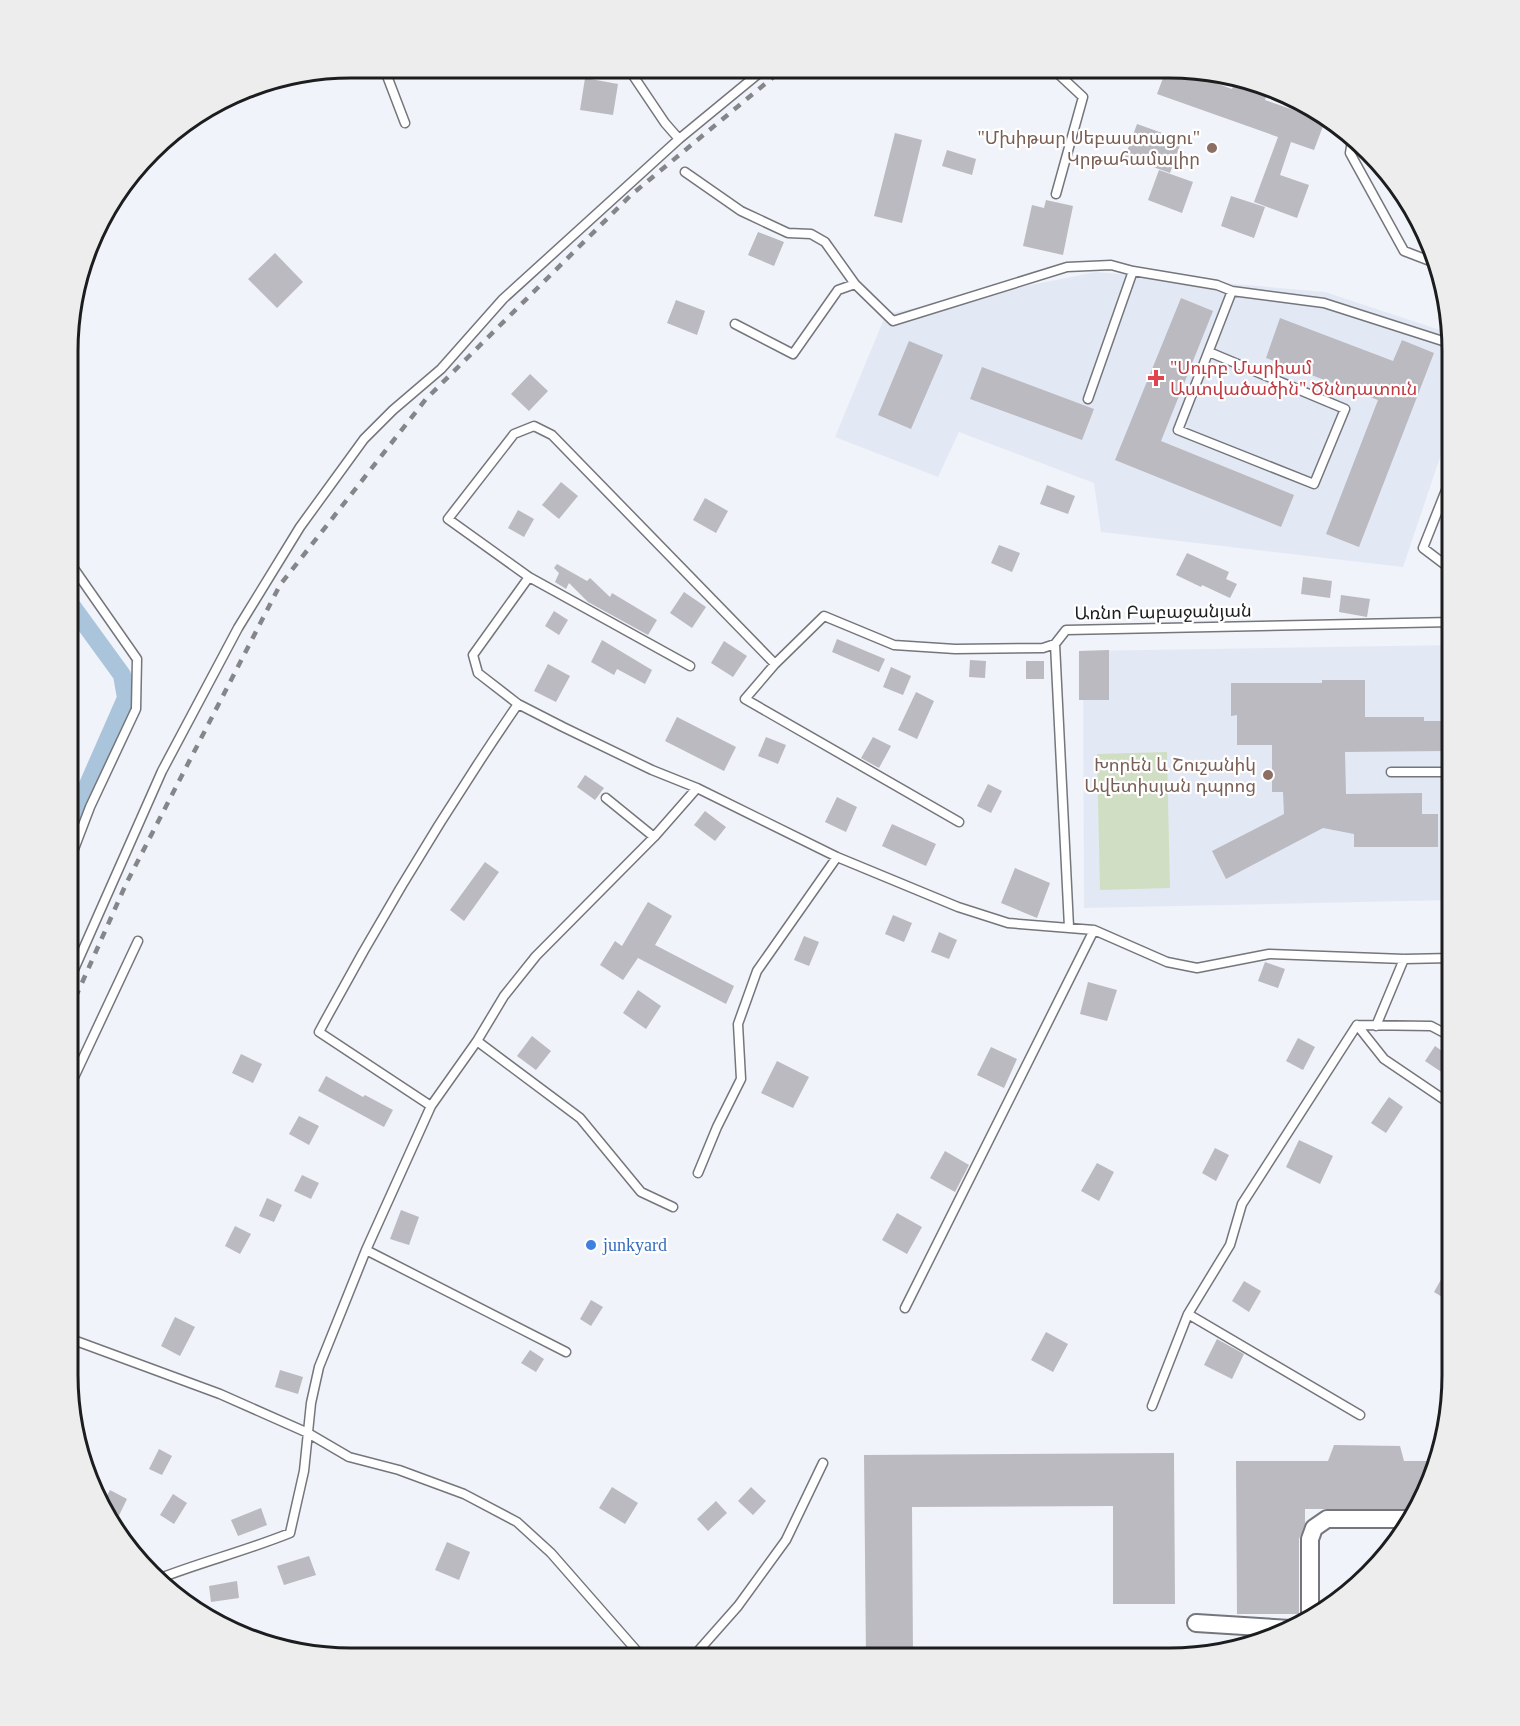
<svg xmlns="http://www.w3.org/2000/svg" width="1520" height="1726" font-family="'Times New Roman','Noto Sans Armenian',serif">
  <rect width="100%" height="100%" fill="#f0f3f9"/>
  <path fill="#e3e8f5" d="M1096,272L1325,292L1452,334V422L1403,567L1101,532L1094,483L959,432L938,477L835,437L886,314Z
    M1452,645V900L1084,908L1083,651Z"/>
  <path fill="#d0dfc3" d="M1167,752L1170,888L1100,890L1097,754Z"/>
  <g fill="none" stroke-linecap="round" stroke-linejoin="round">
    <path stroke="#a9c4db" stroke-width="18" d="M69,828L126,698L122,675L69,602"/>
  </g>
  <path fill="#babac0" d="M1166,70H1180L1232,89L1235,81L1267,93L1265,100L1325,121L1314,150L1291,142L1280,175L1309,185L1297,218L1254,202L1278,137L1157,94Z
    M585,78L618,84L613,115L580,110Z
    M1137,124L1182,140L1170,173L1125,157Z
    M895,133L922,140L902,223L874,216Z
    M947,150L976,159L972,175L942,166Z
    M1159,170L1193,182L1182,213L1148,200Z
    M1231,196L1265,207L1254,238L1221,226Z
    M1046,200L1073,206L1063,255L1023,246L1032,205L1044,208Z
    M758,232L784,242L774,266L748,255Z
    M275,253L303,282L277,308L248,279Z
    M1181,298L1213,311L1161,441L1294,495L1281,527L1115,460Z
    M676,300L705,311L697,335L667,323Z
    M1280,318L1393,361L1402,340L1434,353L1359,547L1326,534L1378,400L1266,358Z
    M909,341L943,355L911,429L878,415Z
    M982,367L1094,409L1082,440L970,399Z
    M530,374L548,391L529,411L511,394Z
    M561,482L578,496L559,519L542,505Z
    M1047,485L1075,496L1068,514L1040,504Z
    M705,498L728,511L716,533L693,520Z
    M518,510L534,519L524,537L508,528Z
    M999,545L1020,553L1012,572L991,563Z
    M1187,553L1229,572L1226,579L1237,584L1230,598L1202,585L1201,587L1176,575Z
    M557,564L587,581L590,578L610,597L612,593L657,620L648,635L588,602L569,583L566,589L555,582L559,573L554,568Z
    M1303,577L1332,581L1330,598L1301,594Z
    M684,592L706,607L692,628L670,613Z
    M1341,595L1370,599L1367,617L1339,612Z
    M554,611L568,620L559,635L545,626Z
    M837,639L885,659L879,672L832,652Z
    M602,640L652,670L645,684L617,669L614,675L591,662Z
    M724,641L747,656L733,677L711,663Z
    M1109,650V700H1079V651Z
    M970,660L986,661L985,678L969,677Z
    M1026,661H1044V679H1026Z
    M548,664L570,676L556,702L534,691Z
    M891,667L911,676L903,695L883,687Z
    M1322,680H1365V717H1424V721H1452V742H1444V751L1345,752L1346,794L1422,793V814H1438V847H1354V834L1323,828L1226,879L1212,851L1284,814L1283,792H1272V745H1237V715L1231,716V683H1322Z
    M916,692L934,701L917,739L898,730Z
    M677,717L736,747L724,771L665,741Z
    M766,737L786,745L778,764L758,756Z
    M873,737L891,746L879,768L861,758Z
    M585,775L604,788L595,800L577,787Z
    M988,784L1002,791L991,813L977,806Z
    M837,797L857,807L846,832L825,822Z
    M705,811L726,827L715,841L694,825Z
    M892,824L936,844L926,866L882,846Z
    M485,862L499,872L464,921L450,910Z
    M1015,868L1050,883L1037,918L1001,903Z
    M648,902L672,916L655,945L734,986L726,1004L638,958L623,980L600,965L615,941L622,946Z
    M893,915L912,923L904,942L885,934Z
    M939,932L957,940L949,959L931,952Z
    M804,936L819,942L809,966L794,960Z
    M1265,962L1285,969L1278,988L1258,981Z
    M1088,982L1117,990L1107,1021L1080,1014Z
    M638,990L661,1006L646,1029L623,1013Z
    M532,1036L551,1051L536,1070L517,1056Z
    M1298,1038L1315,1047L1303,1070L1286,1061Z
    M1435,1046L1452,1058L1443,1073L1425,1061Z
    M991,1047L1017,1059L1004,1088L977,1075Z
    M241,1054L262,1064L253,1083L232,1073Z
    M777,1061L809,1077L793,1108L761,1093Z
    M326,1076L363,1097L365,1095L393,1110L384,1127L318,1091Z
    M1389,1097L1403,1107L1386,1133L1371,1123Z
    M299,1116L319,1126L309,1145L289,1134Z
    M1299,1140L1333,1156L1320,1184L1286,1167Z
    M1215,1148L1229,1155L1216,1181L1202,1173Z
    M945,1151L969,1165L955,1192L930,1178Z
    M1097,1163L1114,1172L1099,1201L1081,1191Z
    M302,1175L319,1183L311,1199L294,1191Z
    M267,1198L282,1205L274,1222L259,1216Z
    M401,1210L419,1217L409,1245L390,1239Z
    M897,1213L922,1227L907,1254L882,1240Z
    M235,1226L251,1234L240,1254L225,1246Z
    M1443,1276L1452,1281V1303L1434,1292Z
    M1244,1281L1261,1291L1249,1312L1232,1301Z
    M591,1300L603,1307L591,1326L580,1319Z
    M175,1317L195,1327L180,1356L161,1346Z
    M1046,1332L1068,1344L1053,1372L1031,1360Z
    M1217,1339L1244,1354L1232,1379L1204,1365Z
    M530,1350L544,1359L536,1372L521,1363Z
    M280,1370L303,1377L298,1394L275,1387Z
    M1334,1445L1400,1446L1404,1461H1431L1417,1509H1305V1524L1299,1539V1614H1237L1236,1461H1328Z
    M159,1449L172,1456L162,1475L149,1469Z
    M1174,1453L1175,1604H1113V1506L912,1507L913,1658H866L864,1455Z
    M612,1487L638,1503L625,1524L599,1508Z
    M751,1487L766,1501L753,1515L738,1501Z
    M110,1490L127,1499L113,1528L102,1505Z
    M173,1494L187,1503L174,1524L160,1515Z
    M716,1501L727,1513L708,1531L697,1519Z
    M261,1508L267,1525L238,1536L231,1520Z
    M447,1542L470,1552L459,1580L435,1570Z
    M309,1556L316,1575L284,1585L277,1566Z
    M237,1581L239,1598L211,1602L209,1586Z"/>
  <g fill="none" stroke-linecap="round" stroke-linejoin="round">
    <g stroke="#74767c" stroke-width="11">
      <path id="service" d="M384,68L405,123
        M628,68L665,123L679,139
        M1053,69L1083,97L1056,194
        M1352,141L1350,153L1404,251L1438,264
        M685,172L741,211L788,233L811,234L825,242L855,284L893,321L1067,267L1111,265L1133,271
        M735,324L793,354L838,290L855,284
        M1209,352L1345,409L1314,484L1178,430L1232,291
        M1088,399L1133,271L1217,285L1232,291L1324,303L1452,344
        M1452,475L1423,548L1452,570
        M529,577L473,655L478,673L518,704L563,727L652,770L697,788L837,857L958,907L1008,923L1094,930L1167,962L1197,968L1269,954L1404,959L1452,958
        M1055,644L1069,927
        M690,666L529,577L448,519L514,434L534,426L552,435L775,664
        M1391,772H1452
        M606,798L654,837
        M959,822L745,699L775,664L824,616L894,645L955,649L1043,648L1055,644L1066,630L1452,622
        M69,862L90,807L136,709L137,659L70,563
        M69,981L162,771L238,628L300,527L364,439L393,410L441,369L503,299L679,139L764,69
        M1357,1025L1384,1059L1452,1105
        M1357,1025L1431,1026L1452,1037
        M1376,1026L1404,959
        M477,1041L580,1118L641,1192L673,1207
        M69,1088L138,941
        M431,1106L319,1032C379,920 446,809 518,704
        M698,1173L717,1127L741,1079L738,1024L757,971L837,857
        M366,1250L566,1352
        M905,1308L1094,930
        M1188,1314L1360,1415
        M68,1338L220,1394L308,1433L349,1457L399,1470L464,1494L517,1522L551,1553L643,1658
        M1152,1406L1188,1314L1230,1245L1242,1204L1357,1025
        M121,1537L124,1541
        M163,1577C205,1561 248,1550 290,1533L304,1471L311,1403L319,1367L366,1250L431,1106L477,1041L504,996L536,956L654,837L697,788
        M692,1658L738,1606L786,1540L823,1463"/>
    </g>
    <g stroke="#74767c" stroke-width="20">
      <path id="minor" d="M1310,1619V1539L1314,1528L1327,1519H1412
        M1196,1623L1290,1629"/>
    </g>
    <use href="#service" stroke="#fff" stroke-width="8"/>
    <use href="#minor" stroke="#fff" stroke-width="16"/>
    <path stroke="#84868a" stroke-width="4.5" stroke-dasharray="8 8" stroke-linecap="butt" d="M69,1012L126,884L280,585L426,399L631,195L783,69"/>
  </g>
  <g fill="#8d6e63" stroke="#fff" stroke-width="2">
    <circle cx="1212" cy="148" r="6"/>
    <circle cx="1268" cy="775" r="6"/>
  </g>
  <path fill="#e0444e" stroke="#fff" stroke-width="2" d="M1153 369h6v6h6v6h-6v6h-6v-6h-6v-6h6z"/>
  <circle fill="#3f7fe0" stroke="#fff" stroke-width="2" cx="591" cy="1245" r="6"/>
  <g text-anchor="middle" stroke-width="4.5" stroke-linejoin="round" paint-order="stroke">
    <g font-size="18" fill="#785e54" stroke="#fff" text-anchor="end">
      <text x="1200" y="144">"Մխիթար Սեբաստացու"<tspan x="1200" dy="21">Կրթահամալիր</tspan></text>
      <text x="1256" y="771">Խորեն և Շուշանիկ<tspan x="1256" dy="21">Ավետիսյան դպրոց</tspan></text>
    </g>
    <g font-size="18" fill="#be3a42" stroke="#fff" text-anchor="start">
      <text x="1170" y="374">"Սուրբ Մարիամ<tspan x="1170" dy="21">Աստվածածին" Ծննդատուն</tspan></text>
    </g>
    <g font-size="18" fill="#1c1d1f" stroke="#fff">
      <text transform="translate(1163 612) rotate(-1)" y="6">Առնո Բաբաջանյան</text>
    </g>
    <g font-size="18" fill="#366cbe" stroke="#fff" text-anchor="start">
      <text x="603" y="1251">junkyard</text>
    </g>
  </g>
  <path d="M0 0H1520V1726H0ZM351 78H1169A273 273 0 0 1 1442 351V1375A273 273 0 0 1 1169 1648H351A273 273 0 0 1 78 1375V351A273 273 0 0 1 351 78Z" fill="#ededed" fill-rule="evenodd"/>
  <path fill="none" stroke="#1c1d1f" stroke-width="3" d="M351 78H1169A273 273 0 0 1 1442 351V1375A273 273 0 0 1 1169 1648H351A273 273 0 0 1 78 1375V351A273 273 0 0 1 351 78Z"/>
</svg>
